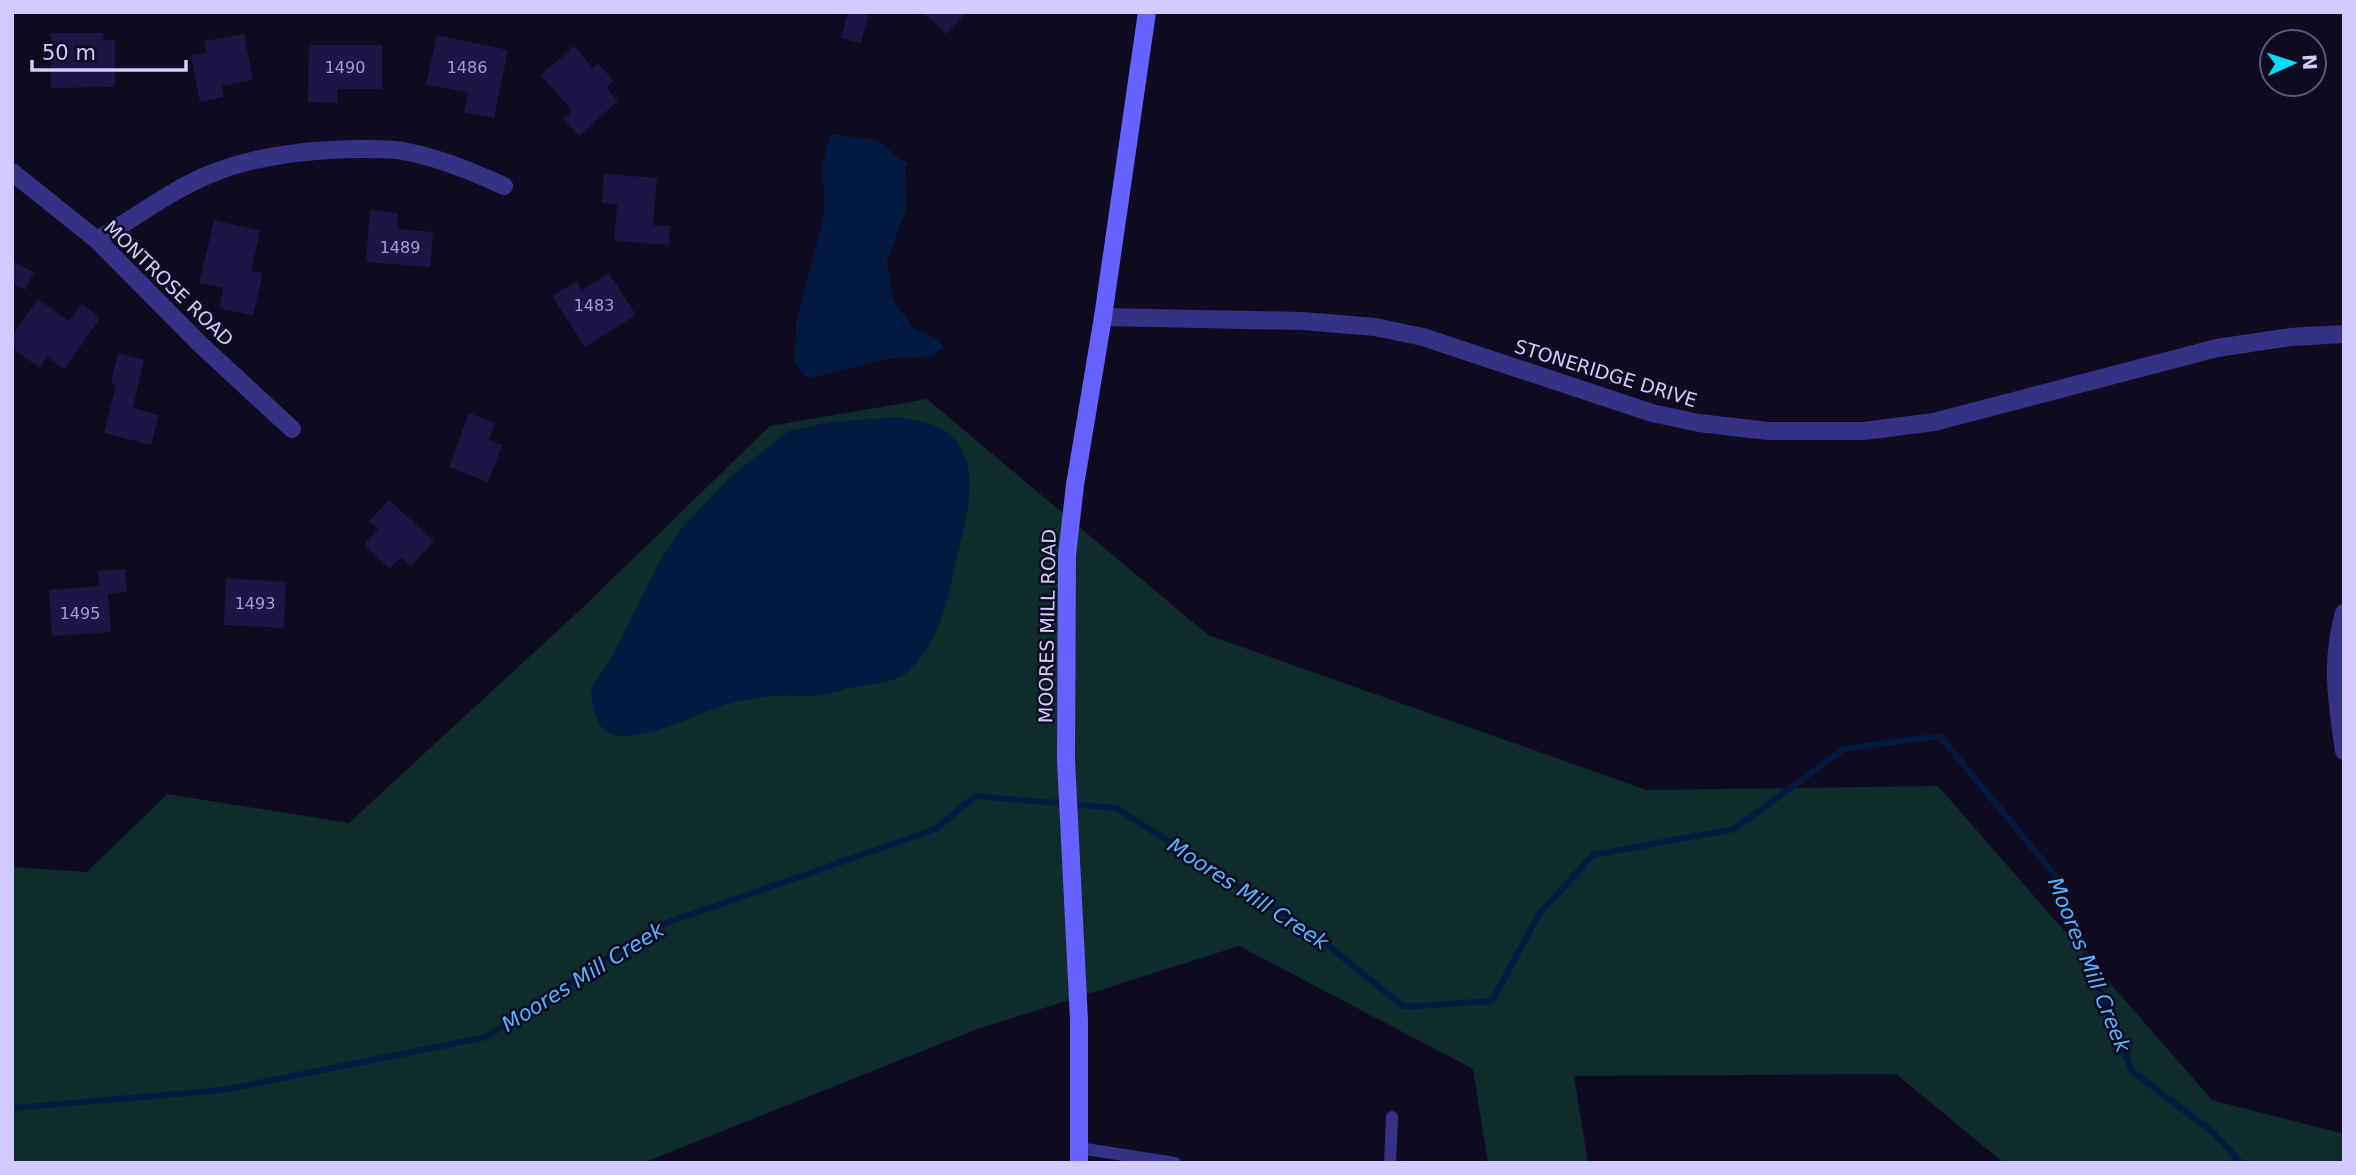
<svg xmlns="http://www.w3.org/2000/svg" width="2356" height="1175" font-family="'DejaVu Sans',sans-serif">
  <rect width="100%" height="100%" fill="#0f0b21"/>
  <path fill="#0d2c2b" d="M927,399L1208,635L1647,790L1938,786L2212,1100L2344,1134V1163H2004L1896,1074L1574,1076L1588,1163H1488L1473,1069L1239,946L975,1030L643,1163H12V867L87,872L167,794L349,823L580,610L770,426Z"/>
  <path fill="#051a41" d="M830,134L876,140L908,164L905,167L906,210L887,261L893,300L913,328L940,340L943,348L931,356L888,359L808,379L795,363L796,322L824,216L823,163Z
    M898,417C918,421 941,423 955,440C982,471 965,522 957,557C948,596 943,633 915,664C912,667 908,672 904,675C889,683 869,685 853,687C842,689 832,694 822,695C806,697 790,694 774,696C759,697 743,700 728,704C700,712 638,745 612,734C594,728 593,704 591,689L614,653L662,557L683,527L728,479L789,431L831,422Z"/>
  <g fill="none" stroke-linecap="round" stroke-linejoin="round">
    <path stroke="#051a41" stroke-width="6" d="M12,1108L224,1090L486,1037L655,927L936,829L975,796L1116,808L1309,930L1404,1007L1492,1001L1539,914L1593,855L1734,829L1844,749L1940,736L2054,874L2132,1071L2214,1133L2241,1163"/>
  </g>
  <path fill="#1f1544" d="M848,12H869L861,43L841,38Z
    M923,12H967L946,34Z
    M51,33H104L103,40H115V87L51,88Z
    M244,34L253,80L222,86L224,97L200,102L191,55L206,53L204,41Z
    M437,35L508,50L494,118L464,112L468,93L426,84Z
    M309,45H382V89H338V103L308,102Z
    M574,46L593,68L598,63L614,81L606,88L618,101L579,136L563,119L572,111L541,75Z
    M604,174L657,178L653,225L670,226L669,245L614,241L617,204L602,203Z
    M370,210L398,213L397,229L433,232L430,267L366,262Z
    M214,220L260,231L251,271L263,273L253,316L219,308L223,288L199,283Z
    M12,261L34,272L25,290L12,284Z
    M609,273L636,315L585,347L552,296L577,281L582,290Z
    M38,299L69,321L82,304L100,318L64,370L47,357L40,368L12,348V335Z
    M118,353L144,360L133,408L159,415L151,445L104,433L116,385L111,383Z
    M469,413L495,423L489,440L502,445L488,482L449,467Z
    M389,500L434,541L411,566L401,557L390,569L364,545L378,529L369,521Z
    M125,569L127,592L108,594L111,632L52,636L49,590L99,586L98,571Z
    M226,578L286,582L284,628L224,625Z"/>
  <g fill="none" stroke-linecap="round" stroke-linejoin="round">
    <path stroke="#353285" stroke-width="12" d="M1079,1148L1175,1163
      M1390,1163L1392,1117"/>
    <path stroke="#353285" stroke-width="18" d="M12,172L97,240L201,345L292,429
      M97,240C135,218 172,189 213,173C258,155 307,150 355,149C373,149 391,148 408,152C442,159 473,172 504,186
      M1103,317L1303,321L1375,327L1423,337L1652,413L1699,423L1768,431H1864L1934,422L2217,348L2290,337L2344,334
      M2344,613C2330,663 2337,701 2344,751"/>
    <path stroke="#6662ff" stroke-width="18" d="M1079,1163V1020L1066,760L1067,555L1075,485L1103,317L1147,12"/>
  </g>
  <g text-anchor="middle" stroke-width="5" stroke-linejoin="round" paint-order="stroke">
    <g font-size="16" fill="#a49ed0">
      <text x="345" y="73">1490</text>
      <text x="467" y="73">1486</text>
      <text x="400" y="253">1489</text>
      <text x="594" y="311">1483</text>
      <text x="255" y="609">1493</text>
      <text x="80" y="619">1495</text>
    </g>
    <g font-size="19" fill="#d1cbff" stroke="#0f0b21">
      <text transform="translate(169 283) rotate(44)" y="7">MONTROSE ROAD</text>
      <text transform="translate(1606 373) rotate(17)" y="7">STONERIDGE DRIVE</text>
      <text transform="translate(1047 626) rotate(-89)" y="7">MOORES MILL ROAD</text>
    </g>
    <g font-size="21" font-style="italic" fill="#59b2ff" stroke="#0f0b21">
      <text transform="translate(1248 894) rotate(33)" y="7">Moores Mill Creek</text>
      <text transform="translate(2089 965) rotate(68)" y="7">Moores Mill Creek</text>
      <text transform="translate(583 977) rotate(-32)" y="7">Moores Mill Creek</text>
    </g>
  </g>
  <rect width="2356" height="1175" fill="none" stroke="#d1cbff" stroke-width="28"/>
  <g transform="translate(2293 63) rotate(87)"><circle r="33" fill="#0f0b21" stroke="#5d587a" stroke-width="2"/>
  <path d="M0-5L12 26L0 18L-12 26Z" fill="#00ddf6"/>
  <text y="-10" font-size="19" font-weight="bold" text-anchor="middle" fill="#d1cbff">N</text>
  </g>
  <path d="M32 60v10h154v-10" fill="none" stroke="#d1cbff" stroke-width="3.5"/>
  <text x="42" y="60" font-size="21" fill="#d1cbff" stroke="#0f0b21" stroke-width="5" paint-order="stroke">50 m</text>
</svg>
